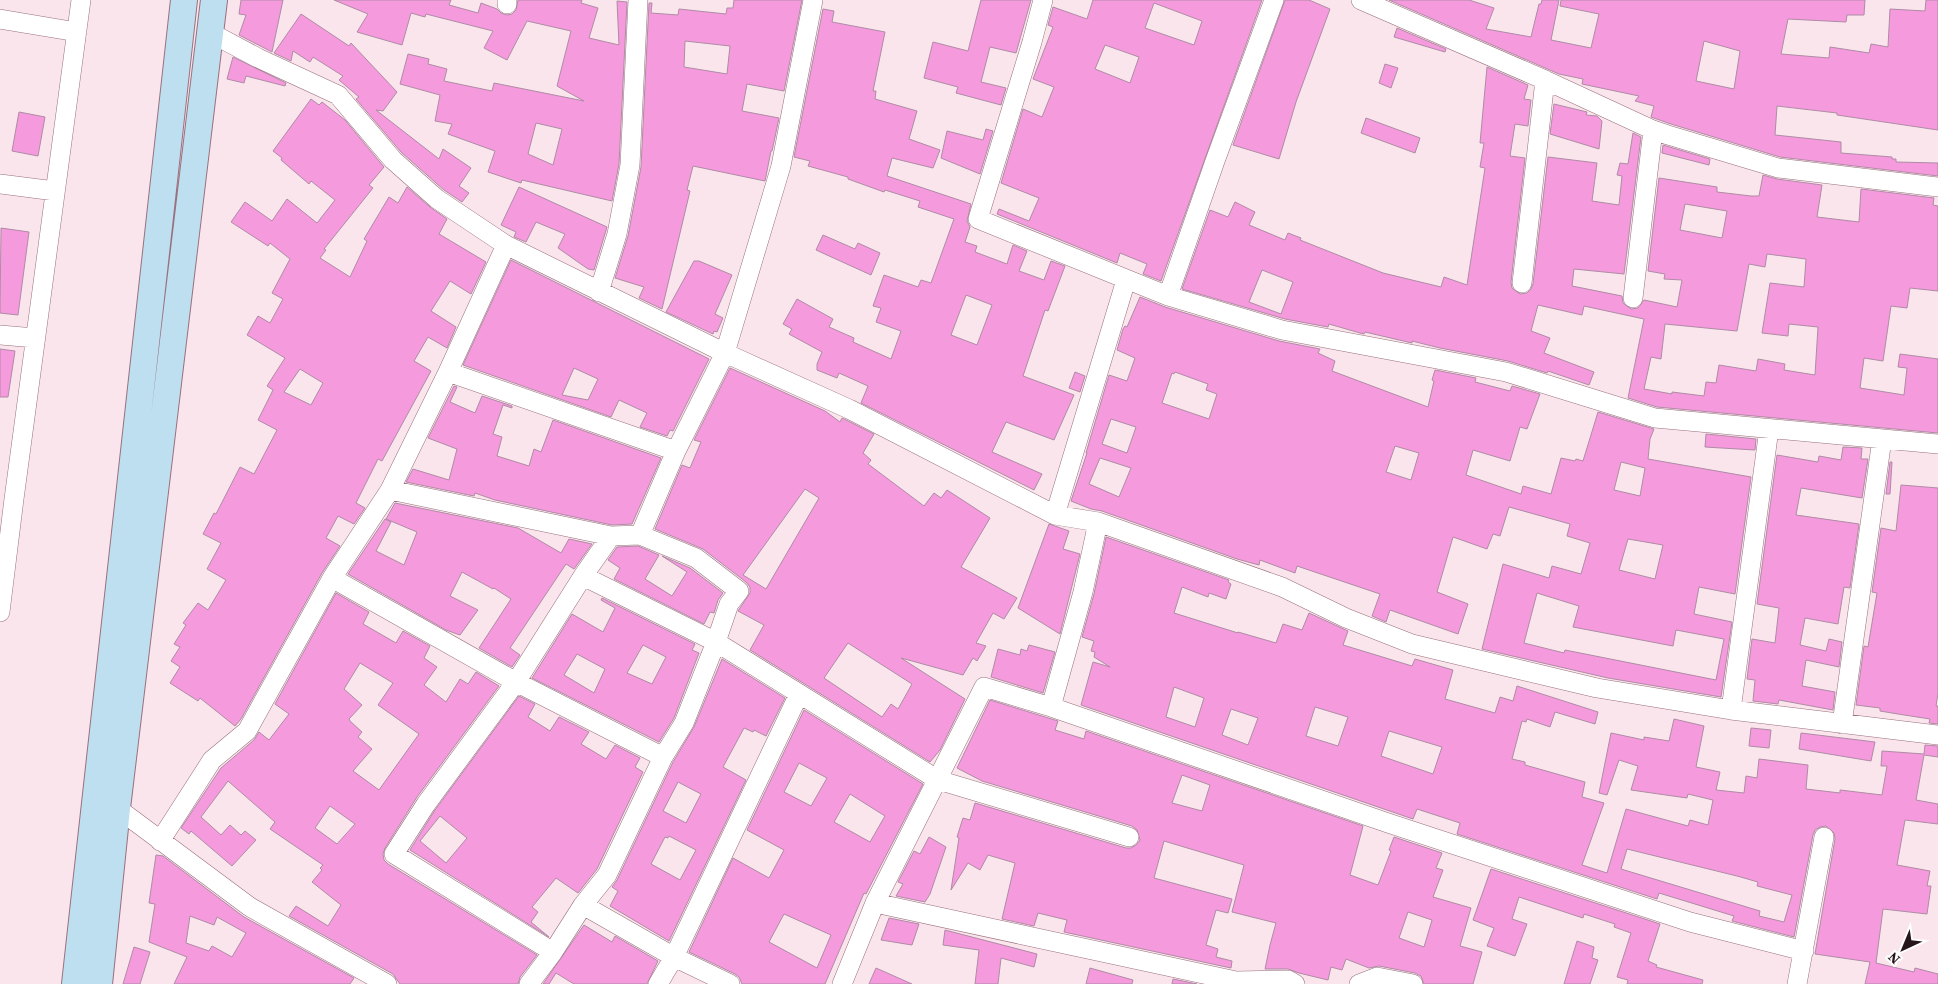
<svg xmlns="http://www.w3.org/2000/svg" width="1938" height="984" font-family="'Source Serif 4',serif">
  <rect width="100%" height="100%" fill="#f9e5eb"/>
  <path fill="#f69ade" stroke="#af8ba5" fill-rule="evenodd" d="M241,0H283L272,52L239,35L246,15L239,14Z
    M334,0H451L449,5L478,13L481,3L497,9L501,13L507,15L512,14L516,10L518,0H582L581,3L598,8L589,38L619,45L617,1L627,2L619,164L612,201L522,180L521,183L488,172L495,151L448,134L452,124L435,121L440,95L400,84L408,54L429,59L428,64L447,69L444,81L492,91L494,83L584,101L557,86L571,31L527,21L507,60L484,48L493,31L426,14L425,17L411,13L402,45L357,32L368,14ZM536,123L562,129L553,165L528,154Z
    M734,0H802L784,91L747,84L742,111L779,118L772,151H771L765,181L693,166L687,190L690,191L662,309L639,298L644,287L615,278L628,236L641,167L649,3H652L651,13L678,15L679,9L726,14L727,8H733ZM685,41L730,46L727,74L684,67Z
    M981,0H1031L1016,53L990,47L981,82L1006,88L1001,105L956,93L958,87L924,78L933,42L968,51Z
    M1093,0H1262L1161,281L1143,274L1147,264L1120,253L1117,263L997,214L999,209L1029,221L1039,198L1001,183L1023,109L1042,117L1054,87L1033,79L1053,27L1048,25L1053,7L1087,19ZM1154,3L1202,21L1194,45L1145,28ZM1105,45L1139,57L1130,83L1095,69Z
    M1285,0H1309L1330,9L1296,102L1279,159L1233,145Z
    M1389,0H1469L1494,8L1486,29L1531,37L1539,4H1541L1542,0H1559L1551,40L1591,48L1599,14L1560,6L1561,0H1865L1864,15H1847L1846,22L1788,19L1781,54L1829,58L1830,47L1869,53L1871,44L1888,47L1890,9L1925,11L1926,0H1938V130L1837,115V113L1777,106L1775,135L1841,142V153L1892,157V159H1896V162L1938,163V176L1780,157L1671,124L1651,117L1654,106L1635,101L1639,96L1582,84L1583,79L1559,74ZM1704,41L1740,51L1734,89L1696,81Z
    M823,9L834,11L832,22L885,32L873,91H876L875,99L917,111L909,139L940,150L933,168L892,158L887,176L971,204L967,221L970,227L965,242L977,246L975,252L1007,264L1013,245L1027,251L1019,271L1044,280L1051,261L1065,266L1048,311L1045,310L1023,376L1074,395L1054,440L1006,422L992,452L1042,474L1034,490L861,403L868,386L839,373L837,378L817,370V364L822,352L789,334L792,329L783,324L797,299L833,319L829,327L854,338L853,342L891,359L901,331L876,322L881,308L873,306L884,275L918,287L921,280L931,283L954,219L918,207L920,201L885,190L884,192L848,179V177L808,166L810,161L794,157ZM966,295L992,305L977,345L951,335Z
    M301,14L349,46L351,43L397,92L383,111L376,110L439,159L443,149L471,168L459,186L469,193L462,202L444,190L401,152L356,99L359,97L339,80L343,76L313,57L310,62L293,51L291,61L274,53Z
    M1397,28L1446,49L1445,52L1394,37Z
    M233,57L286,83L285,86L246,76L244,83L227,79Z
    M1385,64L1398,68L1391,88L1379,83Z
    M1487,67L1528,85L1524,99L1531,100L1528,126L1515,124L1510,156L1525,158L1511,282L1512,288L1520,294L1527,293L1531,289L1533,284L1548,157L1597,163L1592,201L1619,205L1622,176L1617,175L1620,163L1628,164L1633,133L1641,137L1624,274L1574,269L1572,286L1622,296L1623,303L1631,309L1638,308L1644,300L1677,307L1682,280L1664,279L1665,274L1648,271L1659,178L1717,187V192L1751,196H1759L1763,175L1777,179L1822,185L1817,217L1859,222L1861,189L1934,198L1933,205L1938,206V291L1910,288L1907,308L1891,306L1883,361L1864,358L1860,388L1904,395L1907,368L1898,367L1900,354L1938,359V433L1657,407L1628,398L1644,319L1584,306L1582,315L1538,305L1531,331L1550,338L1544,353L1594,372L1589,385L1548,371L1547,373L1508,361L1440,348L1412,341V343L1365,332L1364,334L1360,333L1329,324L1328,327L1285,319L1182,289L1210,210L1228,217L1235,202L1255,212L1249,225L1285,240L1288,233L1301,238L1300,240L1383,273L1441,287L1444,277L1467,285L1485,168L1480,167L1484,143H1480ZM1685,204L1727,211L1722,238L1680,230ZM1767,254L1806,259L1804,287L1770,283L1762,333L1788,336L1789,324L1818,327L1815,375L1784,370L1785,364L1758,359L1756,371L1719,365L1716,383L1706,382L1704,396L1672,392V394L1644,389L1651,357L1661,359L1665,324L1737,331L1749,264L1765,267ZM1262,270L1293,282L1281,314L1249,302Z
    M311,99L319,105L322,102L345,120L384,167L369,185L373,188L324,249L326,250L320,258L350,277L367,241L364,239L389,197L398,203L407,187L430,207L447,219L439,234L486,262L471,294L450,281L431,311L456,327L447,348L428,337L414,361L431,371L382,461L378,459L356,503L365,508L354,524L338,516L326,538L340,546L322,573L241,719L235,726L200,698L198,701L170,683L180,667L171,661L180,647L174,644L186,625L183,623L198,603L208,610L226,580L207,569L221,543L203,534L214,513L216,514L240,467L254,474L277,430L258,420L273,390L267,386L285,358L247,335L258,316L270,323L283,299L272,293L290,259L270,243L268,246L231,222L245,202L272,221L287,199L317,223L335,200L311,181L309,184L281,160L282,158L273,151ZM300,369L323,383L311,405L284,392Z
    M1554,104L1587,112L1586,115L1597,116L1602,121L1599,149L1550,134Z
    M19,112L45,117L38,156L12,151Z
    M1366,118L1420,138L1415,153L1361,133Z
    M986,129L993,131L980,174L941,158L947,131L983,140Z
    M1663,145L1710,159L1709,165L1662,153Z
    M519,187L607,227L594,270L588,269L558,248L565,234L536,222L526,242L514,237L516,232L501,225Z
    M1,228L29,232L18,315L0,313Z
    M823,235L855,249L858,243L880,253L871,275L816,250Z
    M511,260L709,359L673,431L670,430L667,436L640,427L647,413L619,400L611,417L463,365ZM574,368L598,379L588,400L562,395Z
    M694,261H699L732,275L715,314L723,318L717,332L714,331L713,334L666,312Z
    M1140,297L1165,307L1279,341L1320,349L1318,353L1335,361L1332,371L1428,407L1434,381L1432,380L1435,370L1476,378L1475,382L1510,391L1512,386L1540,394L1527,429L1520,427L1510,461L1473,450L1466,475L1521,494L1523,486L1551,494L1561,458L1575,461L1576,459L1583,461L1598,412L1654,429L1650,439L1648,459L1751,477L1735,594L1699,587L1694,614L1732,622L1721,697L1608,678L1482,649L1503,564L1549,578L1552,566L1581,574L1590,543L1567,536L1570,524L1509,507L1500,536L1493,534L1487,549L1453,537L1437,592L1468,604L1458,634L1390,610L1386,622L1372,616L1380,594L1297,566L1295,573L1260,560L1259,565L1237,559L1102,511L1091,509L1071,501L1087,453H1086L1109,375L1127,381L1135,358L1117,350L1123,329L1125,326L1127,327ZM1175,372L1208,384L1206,390L1217,394L1209,419L1162,403L1172,373L1174,374ZM1111,419L1136,427L1127,453L1102,444ZM1395,446L1419,453L1411,480L1386,472ZM1100,458L1131,468L1119,497L1089,484ZM1621,462L1645,468L1640,496L1614,490ZM1628,539L1663,545L1655,579L1619,570ZM1537,593L1579,606L1573,627L1673,646L1676,630L1724,639L1716,680L1565,650L1564,653L1524,643Z
    M0,349L15,351L8,397H0Z
    M730,368L825,411L840,422L842,418L874,434L863,453L871,460L868,464L924,506L934,493L941,498L947,490L990,518L961,567L1017,598L1004,619L993,613L976,643L986,646L977,661L973,658L963,675L901,658L965,699L940,750L930,762L750,650L764,625L738,611L750,593V587L746,582L703,549L655,529L682,465L690,468L701,442L694,440ZM805,489L819,498L766,589L743,575ZM848,643L912,684L898,709L891,704L882,717L824,678Z
    M1075,372L1085,376L1080,392L1069,388Z
    M454,386L457,387L450,402L475,413L482,396L512,406V408L503,405L493,434L502,437L497,456L529,466L534,449L541,452L553,420L661,458L632,524L612,525L495,500L475,493L474,496L406,482L413,469L449,480L457,449L428,438Z
    M1706,434L1756,439L1755,450L1705,447Z
    M1843,447L1862,448L1861,459H1868L1862,498L1801,488L1796,515L1859,524L1850,588L1844,587L1838,624L1805,618L1800,645L1826,651L1829,639L1842,642L1839,667L1806,660L1802,686L1835,692L1833,710L1779,700L1778,704L1753,701L1755,680L1747,679L1752,639L1775,643L1779,608L1757,604L1777,455L1818,462L1819,456L1841,460Z
    M1890,462H1892L1890,494H1886Z
    M1901,485L1938,488V693L1936,706H1938V724L1929,723L1930,719L1898,714L1880,711V708L1856,705L1864,646L1868,647L1877,593L1872,592L1881,528L1896,531Z
    M395,503L518,528L561,553L569,539L592,544L574,569L566,564L510,648L520,655L512,667L479,648L511,599L494,588L493,589L462,572L450,596L478,610L460,635L446,630L348,574L385,519L391,522L376,551L404,565L417,532L386,519Z
    M1049,524L1069,531L1063,549L1080,554L1060,634L1018,608Z
    M1106,537L1229,580L1228,582L1231,584L1226,599L1209,593L1208,597L1182,587L1174,613L1238,633V632L1276,643L1283,624L1302,630L1309,613L1348,631L1343,645L1412,666L1415,659L1453,670L1445,699L1495,713L1500,697L1513,701L1517,686L1598,712L1595,724L1555,712L1550,727L1527,719L1526,722L1522,721L1512,759L1525,762V765L1585,782L1582,797L1604,803L1582,865L1607,873L1626,809L1688,826L1690,820L1708,825L1713,800L1688,794L1687,798L1631,790L1638,766L1619,760L1607,795L1599,793L1611,733L1644,740V737L1669,741L1674,719L1704,726L1696,767L1720,772L1716,790L1744,793L1746,776L1757,778L1759,759L1808,765L1806,789L1840,793V790L1882,795L1887,766H1881L1882,751L1924,754L1925,745L1938,746V757L1924,755L1916,800L1938,804V824L1905,820L1897,865L1930,871L1927,886H1931L1927,914L1883,909L1876,963L1914,972L1915,968L1938,974V984H1865L1870,962L1815,954L1835,839L1834,833L1826,826L1820,827L1815,830L1813,835L1794,937L1732,921L1734,916L1659,893L1657,899L1457,834L1460,823L1417,809L1413,819L1081,705L1093,662L1110,667L1094,657L1095,652L1091,651L1094,641L1082,637L1094,594ZM1174,687L1204,698L1195,727L1166,717ZM1315,707L1348,717L1338,746L1306,736ZM1231,709L1258,718L1248,745L1222,735ZM1389,731L1442,747L1433,774L1381,756ZM1627,849L1737,876L1758,882L1757,886L1792,895L1784,922L1759,916L1760,911L1621,869Z
    M638,546L659,555L645,579L672,596L687,572L662,556L690,568L723,593L718,600L714,613L710,612L704,624L614,579L620,568L608,560L617,547Z
    M336,593L369,612L363,624L396,643L403,631L430,646L424,658L437,667L424,685L446,702L460,679L468,684L476,672L499,686L417,797L385,848L383,854L384,860L388,864L537,955L520,977L518,984H400L393,974L289,916L296,906L328,926L341,905L312,882L322,870L320,868L323,865L270,829L275,822L228,781L201,817L221,835L230,825L241,835L245,831L256,840L232,866L191,831L189,834L181,828L221,768L254,740L259,732L269,740L289,714L275,704ZM360,663L393,683L378,705L419,734L379,790L353,771L372,749L358,737L362,732L350,721L349,719L362,705L344,689ZM330,806L355,824L337,844L315,828Z
    M602,598L695,644L692,650L699,653L674,718L659,742L532,678L572,614L603,632L615,608L601,600ZM643,645L666,657L652,684L627,673ZM577,654L605,669L594,693L564,675Z
    M1029,645L1055,652L1043,693L991,677L998,649L1020,655L1021,649L1027,651Z
    M722,659L785,698L766,736L754,730L753,732L744,728L723,767L746,780L669,941L610,906L618,891L612,887L617,880L673,762L694,727ZM678,782L701,794L686,823L663,811ZM669,836L696,850L680,880L651,864L665,837L668,838Z
    M519,696L535,704L528,717L550,731L559,717L589,732L581,744L606,759L615,745L640,758L635,767L643,772L597,869L578,893L556,878L532,907L538,912L531,922L549,937L410,850L435,810ZM440,816L467,838L446,863L420,841Z
    M990,700L1058,721L1055,730L1084,739L1086,731L1363,826L1350,875L1378,885L1391,851L1389,850L1394,837L1442,853L1436,868L1443,870L1433,897L1471,908L1460,946L1482,952L1473,984H1424L1421,976L1415,973L1379,966L1369,968L1346,959L1342,970L1331,967L1328,980L1299,973L1288,969H1265L1270,945L1276,923L1232,912L1244,865L1164,841L1154,878L1232,899L1228,913L1216,910L1206,945L1218,949L1216,957L1232,961L1231,968L1064,932L1067,920L1038,913L1034,926L1002,919L1015,863L988,855L980,870L968,863L951,890L959,838L957,837L963,818L970,820L975,803L1126,848H1131L1136,845L1140,840L1137,830L1132,826L982,781L957,768ZM1182,775L1210,785L1202,811L1172,803ZM1408,912L1432,920L1424,947L1399,938Z
    M804,710L923,784L866,894L864,893L825,984H742L739,977L735,974L689,952L733,858L769,878L784,850L747,830ZM799,763L827,778L811,806L784,792ZM850,794L885,816L870,842L834,822ZM784,914L831,935L817,968L769,942Z
    M1751,728L1771,730L1769,748L1749,746Z
    M1801,733L1875,742L1871,761L1799,749Z
    M929,837L946,847L930,894L925,902L896,896L903,884L898,882L914,851L920,854Z
    M156,855L163,856L244,917L354,978L350,984H174L187,957L149,942L155,904L149,903ZM190,916L214,925L217,917L246,933L232,957L212,946L209,951L186,943Z
    M1491,869L1660,924L1648,961L1657,965L1656,967L1703,980L1702,984H1627L1628,980L1617,977L1631,933L1614,927L1615,924L1584,914L1583,918L1519,897L1512,919L1527,924L1515,956L1487,946L1494,928L1473,920Z
    M889,918L919,924L912,945L881,940Z
    M584,925L612,942L615,936L658,961L647,984H574L556,973L549,984H543Z
    M945,930L1037,954L1034,967L1001,958L998,984H975L979,950L943,945Z
    M1577,941L1594,947L1592,958L1598,960L1590,984H1564Z
    M134,947L150,952L140,984H123Z
    M876,968L912,984H869Z
    M1090,968L1133,980L1132,984H1086Z
    M1173,979L1197,984H1172Z"/>
  <g fill="none" stroke-linecap="round" stroke-linejoin="round">
    <g stroke="#9a707e" stroke-width="20">
      <path id="street" d="M1043,0L1032,42L978,219L1168,296L1282,330L1506,372L1655,418L1938,444
        M1361,0L1545,80L1653,130L1668,135L1778,168L1938,187
        M507,4V0
        M0,19L77,32
        M211,33L258,58L338,95L393,160L437,199L506,245L725,353L849,409L1055,515L1098,522L1282,587L1346,618L1412,644L1597,688L1731,710L1938,735
        M0,184L55,191
        M1522,283L1545,80
        M599,292L617,234L630,165L638,0
        M1168,296L1215,161L1274,0
        M1633,298L1653,130
        M0,335L35,338
        M448,372L676,451
        M390,490L611,536L640,535L696,558L739,591L729,604L716,642L684,723L663,757L607,875L583,905L553,952L529,984
        M1055,515L1126,280
        M640,535L676,451L725,353L781,166L813,0
        M583,576L716,642L938,780L1129,837
        M332,578L516,682L663,757
        M0,612L14,499L81,0
        M1051,707L1083,592L1098,522
        M1731,710L1769,429
        M1842,724L1882,439
        M109,807L117,808L250,907L387,984
        M160,841L212,760L247,731L332,578L390,490L448,372L506,245
        M875,903L1236,981L1288,980L1295,984
        M583,905L674,957L730,984
        M553,952L394,854L426,804L516,682L583,576L611,536
        M658,984L674,957L799,694
        M842,984L875,903L984,687L1051,707L1388,823L1690,922L1804,951
        M1359,984L1377,977L1413,984
        M1797,984L1824,837"/>
    </g>
    <g stroke="#9a707e" stroke-width="28">
      <path id="secondary" d="M75,984L184,0
        M99,984L117,808L214,0"/>
    </g>
    <use href="#street" stroke="#fff" stroke-width="19"/>
    <use href="#secondary" stroke="#bddff0" stroke-width="26"/>
  </g>
  <g transform="translate(1903 949) rotate(224)" stroke="#ffffff" stroke-width="4" paint-order="stroke">
  <path d="M0-4L9 19L0 12L-9 19Z" fill="#26161c"/>
  <text y="-8" font-size="14" font-weight="bold" text-anchor="middle" fill="#26161c">N</text>
  </g>
</svg>
